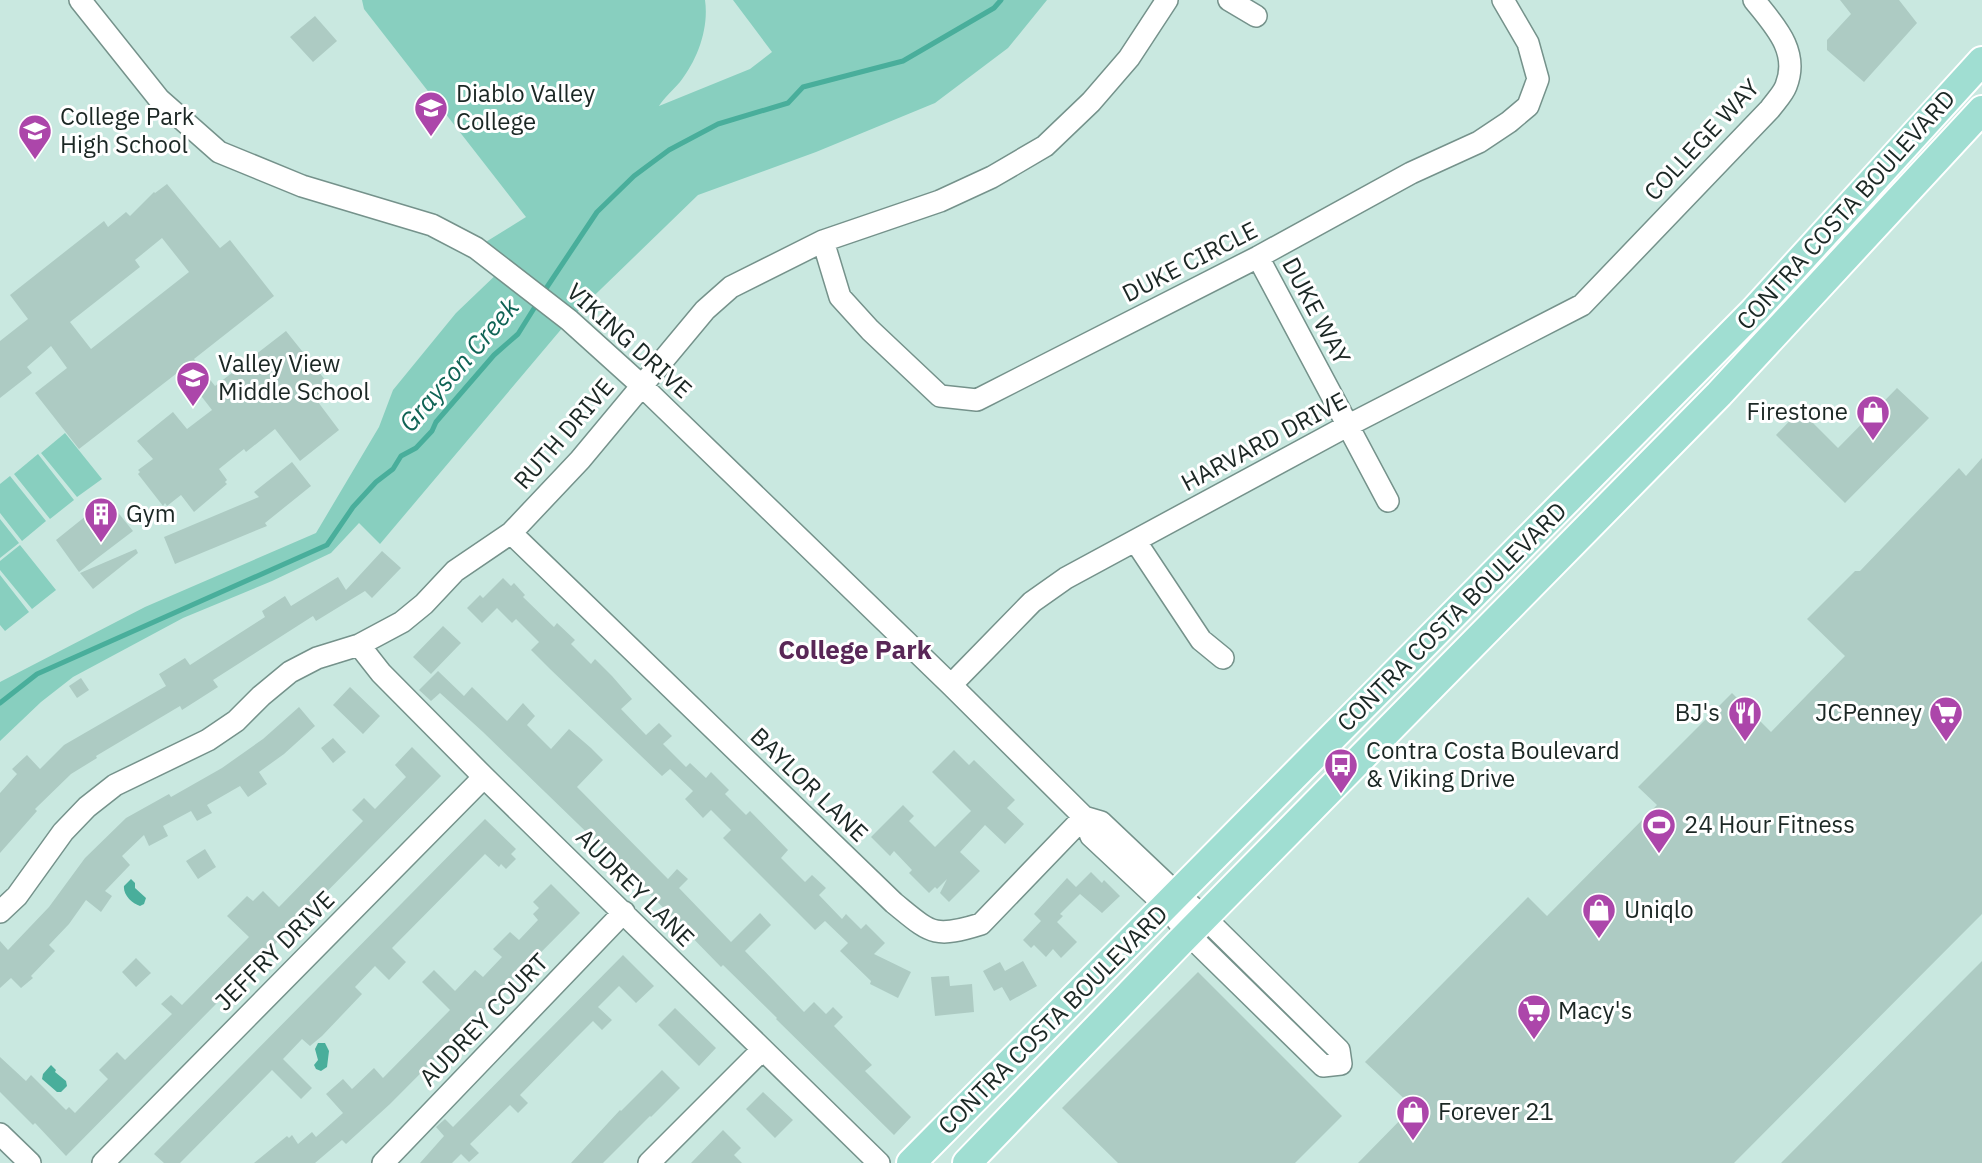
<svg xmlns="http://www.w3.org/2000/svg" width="1982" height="1163" font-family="'IBM Plex Sans',sans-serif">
  <rect width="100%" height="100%" fill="#c9e8e0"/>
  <path fill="#88cfbf" d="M362,0H705C709,28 698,59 680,82C673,90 664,98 659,106L750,69L772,52L733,0H1047L1008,48L935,103L816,152L698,195L569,320L380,544L359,523L331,553L272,581L183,618L73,677L41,702L0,741V682L145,607L316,533L379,427L393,390L456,313L502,269L476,248L526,217L364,9Z
    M65,433L102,479L77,497L41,453Z
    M38,454L74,500L50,519L14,474Z
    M10,476L46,521L22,541L0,513V484Z
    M0,519L19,543L0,558Z
    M20,545L56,590L32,609L0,570V561Z
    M0,575L29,612L5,631L0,625Z"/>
  <path fill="#49ae9b" d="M131,879L135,883V888L146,898L144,904L140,906C132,903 123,895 124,886Z
    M318,1043H325L329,1051L327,1067L321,1071L316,1069L314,1065L318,1060L315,1049Z
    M51,1065L56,1070L55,1072L66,1081L67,1086L61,1092H57L42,1079L43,1074Z"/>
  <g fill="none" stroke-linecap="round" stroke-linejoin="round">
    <path stroke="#49ae9b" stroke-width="5" d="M543,293L597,212L634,176L669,150L718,124L788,103L803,87L903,61L994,8L1001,0
      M0,703L37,674L327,545L353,507L376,482L393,469L401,456L416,448L432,431L436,422L494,355L518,334L538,302"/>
  </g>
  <path fill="#adcbc3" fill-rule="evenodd" d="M1840,0H1899L1917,23L1864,82L1827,50V40L1851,14Z
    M315,16L337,41L313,62L290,37Z
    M167,184L220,248L230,240L274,296L194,359L215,386L286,331L330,386L315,398L339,430L300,461L275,429L246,452L244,449L219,469L227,480L225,482L227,484L194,512L181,495L167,506L165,503L163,506L138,474L140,472L138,470L153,459L137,441L173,412L187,429L212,410L181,370L79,449L35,393L67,368L51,346L27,367L32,373L0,398V341L28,319L10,295L104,221L108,227L126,212L130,216L154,192L155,193ZM162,238L189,272L91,349L70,322L140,267L135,260Z
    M1897,388L1929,418L1845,503L1776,435L1800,410L1838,448Z
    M1982,458V914L1734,1163H1358L1413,1107L1365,1062L1528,897L1547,916L1657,805L1638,787L1732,693L1771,732L1845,656L1807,619L1855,571H1860L1959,468L1966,476Z
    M292,462L311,486L265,523L267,526L175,564L164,537L259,497L254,492Z
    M107,499L133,531L79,572L56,540Z
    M136,549L138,553L93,589L80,573Z
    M382,551L401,568L372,598L365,591L316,621L313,616L213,680L218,687L182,710L180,706L96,756L97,758L71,774L35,809L37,811L0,853V793L17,774L12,769L27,755L40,769L64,745L166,686L159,674L185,658L190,665L265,617L262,611L285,596L291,606L338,577L346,590Z
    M503,578L511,586L514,583L525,595L523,597L554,627L557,623L575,640L571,644L591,664L595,659L612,676L632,699L621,709L646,735L659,723L672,736L663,744L686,767L690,763L706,778L711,772L729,790L725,794L746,815L750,811L788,850L781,858L805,882L812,875L826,888L819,895L842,919L846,914L861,929L866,924L885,943L874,954L911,972L898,998L870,984L871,981L840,951L848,943L825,921L815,930L723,838L731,830L711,810L703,818L685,799L693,791L670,769L662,776L550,669L531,650L539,642L516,619L512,623L497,608L482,623L467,608L480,595L483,598Z
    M443,626L461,643L431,674L413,657Z
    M438,671L464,696L472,687L507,721L523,703L535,716L527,725L551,749L569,729L591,748L603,760L577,787L668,879L677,869L688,879L679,888L731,942L760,913L771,925L745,951L804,1012L814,1002L826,1014L833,1007L843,1017L834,1026L872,1065L865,1071L911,1117L894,1135L776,1019L777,1018L723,965L721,967L640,884L483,732L440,693L431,701L419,690Z
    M81,678L89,690L77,698L69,686Z
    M350,687L380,716L363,734L333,705Z
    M299,707L315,726L284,754L259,772L267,784L248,797L240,786L207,805L212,813L197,821L191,811L163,826L168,836L149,846L144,835L122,856L130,865L105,891L112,896L101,912L86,900L69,924L49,945L55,951L31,976L33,978L21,988L11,978L0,988V941L8,950L49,907L85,858L126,818L169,794L171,797L222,768L263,739Z
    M333,738L346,752L333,763L321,748Z
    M412,747L441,776L66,1156L35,1123L33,1125L0,1092V1057L26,1081L31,1075L66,1110L69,1107L75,1113L108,1079L99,1070L117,1052L125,1060L172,1014L161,1004L171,995L182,1005L249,937L227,916L247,896L253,901L263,891L279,907L363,821L352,810L364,798L375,809L406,777L395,765Z
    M954,750L969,765L974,760L1015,800L1007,808L1024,824L1005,844L985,825L960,852L980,871L949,902L940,893L947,879L937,889L935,887L929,893L909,873L912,870L894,851L890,856L871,837L903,805L914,816L909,821L935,847L971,811L932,772Z
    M485,819L516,849L511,854L516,859L506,869L501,864L499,867L485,854L392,948L406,962L389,980L375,966L355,987L362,994L322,1036L310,1046L302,1039L283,1059L312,1088L301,1099L272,1070L180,1163H164L154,1154Z
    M205,849L216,867L198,879L186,861Z
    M1091,872L1102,883L1104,880L1120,896L1102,913L1080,894L1060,914L1063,916L1057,922L1077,942L1061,958L1053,949L1046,957L1034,945L1031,948L1023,940L1041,921L1034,914L1067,878L1076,887Z
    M551,884L580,913L390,1104L346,1144L342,1140L315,1163H254L287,1136L289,1138L292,1135L298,1144L312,1132L316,1137L343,1113L326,1094L343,1079L352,1089L374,1068L383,1078L450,1010L422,982L434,970L455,991L475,970L483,977L502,957L493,949L510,932L519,940L538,920L533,914L539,908L533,902Z
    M623,955L654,986L636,1003L619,986L598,1007L612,1020L602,1030L593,1021L574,1040L520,1095L528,1103L518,1113L510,1105L470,1144L479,1153L469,1162L461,1154L452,1163H420L444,1136L436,1127L445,1119L453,1127Z
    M136,958L151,973L136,987L122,972Z
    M1023,961L1037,986L1010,1001L1002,987L994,991L983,971L1000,962L1005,971Z
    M1982,961V1163H1781L1961,982Z
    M1198,972L1342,1116L1295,1163H1118L1062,1108Z
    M949,976L950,986L972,984L974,1012L935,1016L931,977Z
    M675,1008L716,1048L699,1066L658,1025Z
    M662,1070L680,1088L651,1117L650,1116L603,1163H571L620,1110L621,1111Z
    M763,1092L793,1120L775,1138L746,1109Z
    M723,1130L741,1148L734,1155L742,1163H691Z"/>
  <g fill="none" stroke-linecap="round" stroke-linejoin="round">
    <g stroke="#75928b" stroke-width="24">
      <path id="minor" d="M80,0L159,99L219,152L302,186L432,225L476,248L569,320L641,385L951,685L1084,817L1091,836L1166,906L1188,934L1323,1066L1341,1064L1339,1050L1204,917L1177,894L1101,822L1084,817
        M1229,0L1256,16
        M823,241L840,297L870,330L940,396L977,400L1258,257L1411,173L1479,142L1509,122L1528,106L1538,79L1528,43L1503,0
        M1258,257L1388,501
        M511,533L894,903C931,933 933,939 981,924L1084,817
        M1136,542L1201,640L1223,658
        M359,645L381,673L484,777L879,1163
        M951,685L1032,602L1066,578L1347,426L1582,305L1770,109C1775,102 1783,94 1786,86C1800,51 1774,25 1754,0
        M0,912L17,896L63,832L87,807L115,785L208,740L236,721L261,696L290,672L317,658L359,645L402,622L424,604L455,571L511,533L580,460L705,310L731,287L823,241L940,201L992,177L1045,146L1091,102L1129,58L1167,0
        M0,1134L30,1163
        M103,1163L484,777
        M383,1163L624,912
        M649,1163L762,1050"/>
    </g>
    <g stroke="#fff" stroke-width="32">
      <path id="major" d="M911,1163L1754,311L1982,61
        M967,1163L1179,943L1719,394L1982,110"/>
    </g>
    <use href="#minor" stroke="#fff" stroke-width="21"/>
    <use href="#major" stroke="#a0ded2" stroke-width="28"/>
  </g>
  <defs>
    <g id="university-pin" transform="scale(1.75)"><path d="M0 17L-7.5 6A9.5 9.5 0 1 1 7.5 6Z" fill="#ac46aa" stroke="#fff"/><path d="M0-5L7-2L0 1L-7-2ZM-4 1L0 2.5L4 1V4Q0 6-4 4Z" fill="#fff"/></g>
    <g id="school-pin" transform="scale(1.75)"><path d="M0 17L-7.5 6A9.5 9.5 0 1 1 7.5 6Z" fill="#ac46aa" stroke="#fff"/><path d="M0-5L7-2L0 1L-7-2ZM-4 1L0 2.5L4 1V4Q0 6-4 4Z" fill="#fff"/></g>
    <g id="shop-pin" transform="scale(1.75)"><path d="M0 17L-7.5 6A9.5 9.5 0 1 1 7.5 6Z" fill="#ac46aa" stroke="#fff"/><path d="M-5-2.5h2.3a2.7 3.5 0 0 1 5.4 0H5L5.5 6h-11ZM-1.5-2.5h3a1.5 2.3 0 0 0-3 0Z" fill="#fff"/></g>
    <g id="building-pin" transform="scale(1.75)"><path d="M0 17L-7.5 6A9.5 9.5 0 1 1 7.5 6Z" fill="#ac46aa" stroke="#fff"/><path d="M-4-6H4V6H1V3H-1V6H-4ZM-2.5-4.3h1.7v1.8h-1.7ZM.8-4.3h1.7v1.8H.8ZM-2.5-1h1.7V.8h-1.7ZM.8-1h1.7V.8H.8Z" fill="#fff"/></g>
    <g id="restaurant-pin" transform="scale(1.75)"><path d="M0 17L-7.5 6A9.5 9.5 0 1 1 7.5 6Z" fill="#ac46aa" stroke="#fff"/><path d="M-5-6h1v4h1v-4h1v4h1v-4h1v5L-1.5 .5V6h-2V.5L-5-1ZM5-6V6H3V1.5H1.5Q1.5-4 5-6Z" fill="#fff"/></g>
    <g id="supermarket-pin" transform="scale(1.75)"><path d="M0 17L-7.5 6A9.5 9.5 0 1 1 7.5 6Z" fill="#ac46aa" stroke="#fff"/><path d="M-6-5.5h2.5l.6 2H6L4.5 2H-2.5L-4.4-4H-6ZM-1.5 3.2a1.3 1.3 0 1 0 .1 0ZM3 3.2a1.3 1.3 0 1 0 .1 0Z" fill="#fff"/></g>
    <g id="bus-pin" transform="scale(1.75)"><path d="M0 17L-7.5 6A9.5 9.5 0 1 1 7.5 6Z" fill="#ac46aa" stroke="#fff"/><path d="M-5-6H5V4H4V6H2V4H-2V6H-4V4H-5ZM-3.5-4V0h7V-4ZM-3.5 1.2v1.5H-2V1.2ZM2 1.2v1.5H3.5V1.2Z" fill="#fff"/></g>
    <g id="stadium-pin" transform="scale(1.75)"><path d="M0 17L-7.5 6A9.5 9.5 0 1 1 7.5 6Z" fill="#ac46aa" stroke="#fff"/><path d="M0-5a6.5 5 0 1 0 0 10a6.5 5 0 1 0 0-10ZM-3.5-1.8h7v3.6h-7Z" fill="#fff"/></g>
  </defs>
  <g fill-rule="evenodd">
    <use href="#university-pin" x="431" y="108"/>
    <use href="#school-pin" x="35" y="131"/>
    <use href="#school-pin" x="193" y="378"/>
    <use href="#shop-pin" x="1873" y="412"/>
    <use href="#building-pin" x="101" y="514"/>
    <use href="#restaurant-pin" x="1745" y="713"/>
    <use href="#supermarket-pin" x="1946" y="713"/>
    <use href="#bus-pin" x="1341" y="765"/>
    <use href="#stadium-pin" x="1659" y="825"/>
    <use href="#shop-pin" x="1599" y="910"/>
    <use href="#supermarket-pin" x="1534" y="1011"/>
    <use href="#shop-pin" x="1413" y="1112"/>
  </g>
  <g text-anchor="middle" stroke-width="6" stroke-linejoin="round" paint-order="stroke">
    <g font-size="24" fill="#1b2724" stroke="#fff" text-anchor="start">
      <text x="456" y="102">Diablo Valley<tspan x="456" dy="28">College</tspan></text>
      <text x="60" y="125">College Park<tspan x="60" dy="28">High School</tspan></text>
      <text x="218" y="372">Valley View<tspan x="218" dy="28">Middle School</tspan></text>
      <text x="1848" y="420" text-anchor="end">Firestone</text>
      <text x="126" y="522">Gym</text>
      <text x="1720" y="721" text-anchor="end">BJ's</text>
      <text x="1922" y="721" text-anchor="end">JCPenney</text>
      <text x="1366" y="759">Contra Costa Boulevard<tspan x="1366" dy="28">&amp; Viking Drive</tspan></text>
      <text x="1684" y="833">24 Hour Fitness</text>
      <text x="1624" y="918">Uniqlo</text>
      <text x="1558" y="1019">Macy's</text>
      <text x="1438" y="1120">Forever 21</text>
    </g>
    <g font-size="24" fill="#1b2724" stroke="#fff">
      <text transform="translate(1702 140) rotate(-47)" y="8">COLLEGE WAY</text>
      <text transform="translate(1846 210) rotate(-48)" y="8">CONTRA COSTA BOULEVARD</text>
      <text transform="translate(1190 262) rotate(-27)" y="8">DUKE CIRCLE</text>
      <text transform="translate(1316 311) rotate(62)" y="8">DUKE WAY</text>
      <text transform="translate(629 341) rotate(42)" y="8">VIKING DRIVE</text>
      <text transform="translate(564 434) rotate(-49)" y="8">RUTH DRIVE</text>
      <text transform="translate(1264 442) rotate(-28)" y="8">HARVARD DRIVE</text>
      <text transform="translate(1452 617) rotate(-45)" y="8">CONTRA COSTA BOULEVARD</text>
      <text transform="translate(809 785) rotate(44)" y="8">BAYLOR LANE</text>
      <text transform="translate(635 888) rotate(45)" y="8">AUDREY LANE</text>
      <text transform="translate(275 951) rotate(-45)" y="8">JEFFRY DRIVE</text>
      <text transform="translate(484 1020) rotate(-46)" y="8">AUDREY COURT</text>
      <text transform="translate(1053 1020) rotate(-45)" y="8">CONTRA COSTA BOULEVARD</text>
    </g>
    <g font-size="26" font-style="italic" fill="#0f6355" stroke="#fff">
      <text transform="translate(459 365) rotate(-49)" y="9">Grayson Creek</text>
    </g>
    <g font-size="26" font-weight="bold" fill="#592757" stroke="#fff">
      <text x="855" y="659">College Park</text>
    </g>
  </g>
</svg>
